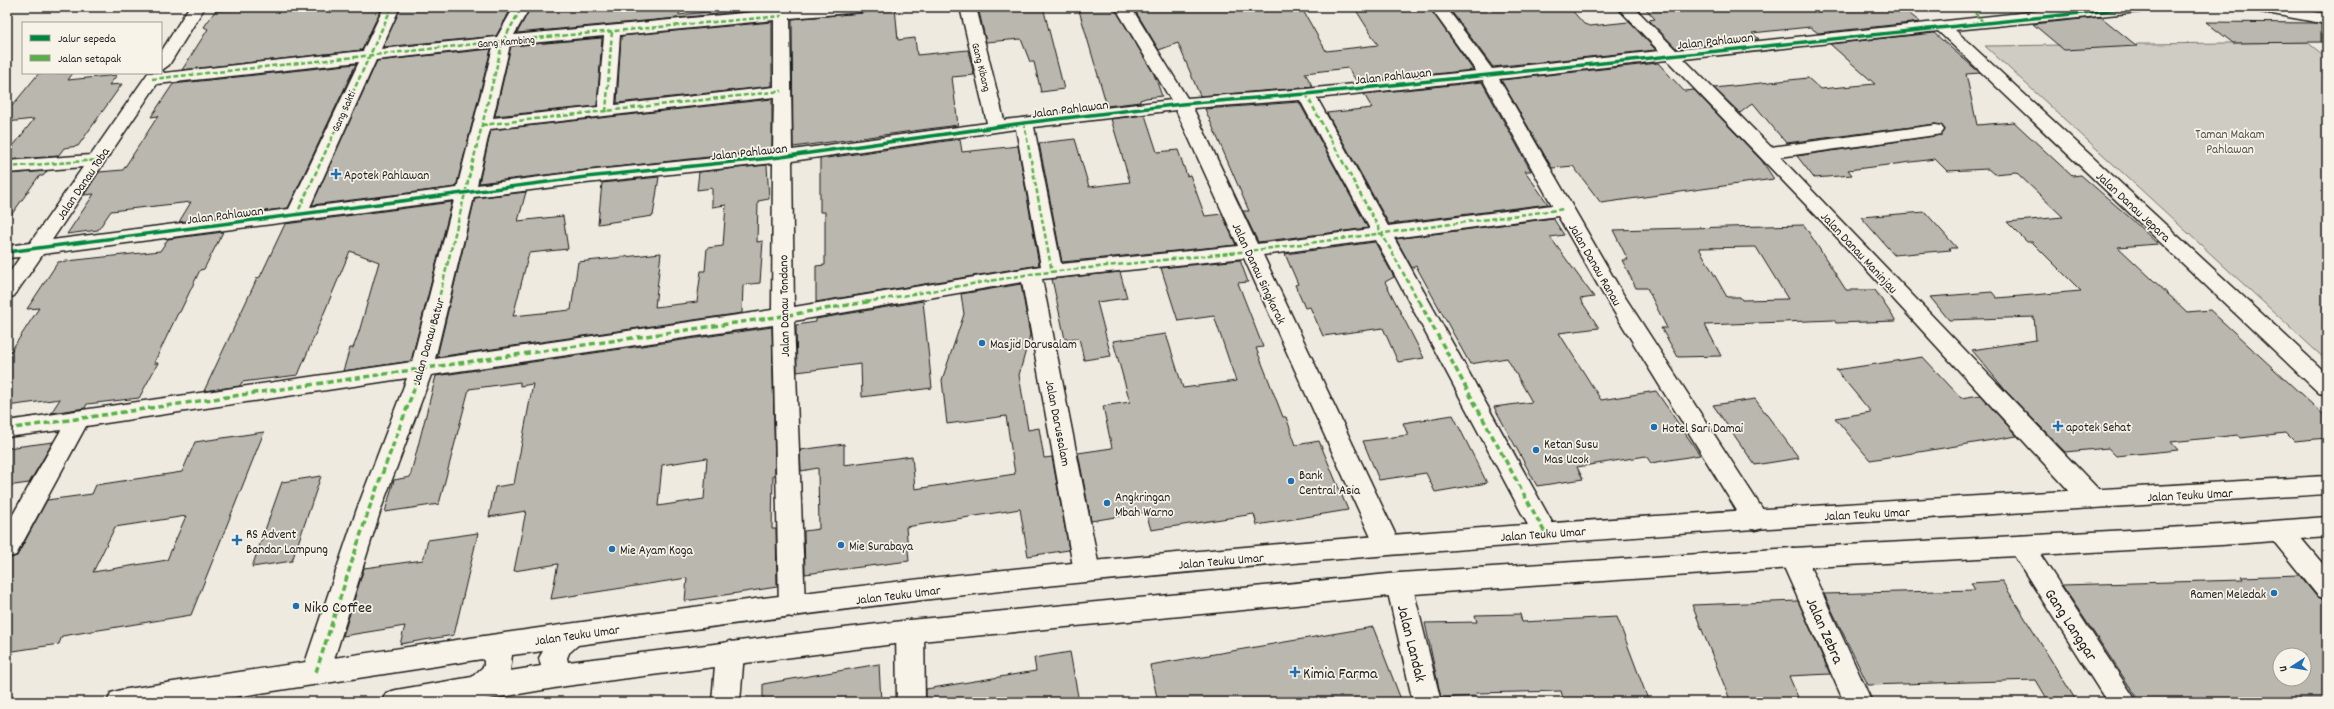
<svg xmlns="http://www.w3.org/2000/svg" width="2334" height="709" font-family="Dekko,sans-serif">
  <rect width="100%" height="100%" fill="#eeeae0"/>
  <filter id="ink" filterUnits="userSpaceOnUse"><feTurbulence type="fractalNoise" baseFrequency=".025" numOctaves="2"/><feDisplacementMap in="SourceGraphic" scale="8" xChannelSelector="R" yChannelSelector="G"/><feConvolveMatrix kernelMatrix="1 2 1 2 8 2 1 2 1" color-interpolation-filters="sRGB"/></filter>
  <g filter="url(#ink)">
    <path fill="#cfccc3" stroke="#767470" d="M2307,42L2327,58V361L1985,46Z"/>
    <path fill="#bab7af" stroke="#1c1c1c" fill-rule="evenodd" d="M254,7H382L362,50L182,70L208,29L204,27L215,11Z
      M401,7H512L496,36L383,47Z
      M531,7H680L679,15L755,7L772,9L517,33Z
      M870,7H895L898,40L915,38L917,55L968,50L974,75L952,77L958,125L793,147L792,19L861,13L867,11Z
      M978,7H1043L1064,89L1041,92L1034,62H1030L1021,39L986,42Z
      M1078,7H1114L1154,74L1162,96L1146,98L1140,100V102L1107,106Z
      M1133,7H1301L1326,51L1378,45L1354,7H1429L1473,70L1357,82L1348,68L1305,73L1313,87L1200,96L1178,43L1159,50Z
      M1448,7H1569L1584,24L1590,26L1629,22L1656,50L1493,67Z
      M1644,7H1901L1920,22L1818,33L1810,27L1752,33L1759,39L1676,48L1649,20L1655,19Z
      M2101,17L2137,46L2064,50L2033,24Z
      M772,22V86L617,103L621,36Z
      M2206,22L2315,23L2321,24V42L2233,43Z
      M1934,33L1980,73L1966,74L1977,125L2014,122L2072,176L2081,175L2128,216L2158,244L2118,247L2187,312L2210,310L2327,418V438L2294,441L2286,433L2240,438L2238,435L2171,442L2178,450L2116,456L2108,448L2065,452L2006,391L1972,350L2036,340L2034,317L1949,320L1930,297L1992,292L1997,298L2081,291L2032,242H2027L2007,222L2063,217L2016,172L1994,174L1988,169L1947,171L1935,159L1848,170L1852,175L1814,178L1797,156L1941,135L1945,129L1941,125L1935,124L1786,143L1753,103L1740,113L1714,88L1808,78L1820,89L1875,84L1830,44Z
      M602,38L597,106L495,116L511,46Z
      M491,49L456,187L312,205L377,61Z
      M1658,63L1684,91L1694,90L1762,161L1774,179L1601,203L1573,166L1552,168L1501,80Z
      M356,64L288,208L179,222L191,202L111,211L98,230L67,234L94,194L84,195L99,172L123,170L158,116L151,117L173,84Z
      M39,73H73L68,80L117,75L109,85L122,84L78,146L64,148L58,156L7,160V154L34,119L7,122V112Z
      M1482,82L1531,171H1525L1548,204L1389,224L1327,113L1372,108L1364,94Z
      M772,99V149L766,151L586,170L479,183L491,130Z
      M1299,102L1368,228L1258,242L1243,211H1249L1205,109Z
      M1145,115L1157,152L1178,150L1187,176L1190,175L1205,216L1222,214L1236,245L1062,262L1039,143L1075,139L1089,187L1130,182L1111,119Z
      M960,139L962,152L1018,146L1039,265L816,302V266L825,265V212H820V159Z
      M767,165L769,199L758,201L757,242L763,241L760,283L743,285L742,313L437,357L475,198L526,192L518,221L563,216L568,249L529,253L513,316L571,310L578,262L661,253L655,307L697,302L701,271H705L707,248L723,246L726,205L712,207V188L697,190L699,172Z
      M47,171L43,176H39L7,221V174Z
      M659,177L653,216L598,224L602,183Z
      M452,202L411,361L343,371L350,348H353L359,332L379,262L350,251L298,375L242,382L240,386L204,391L254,285L257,278L260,277L285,224Z
      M1925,212L1957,248H1949L1951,250L1894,255L1861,217Z
      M1553,218L1564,235L1550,237L1594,297L1580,299L1599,328L1559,333L1601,400L1656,391L1700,455L1651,463L1646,456L1577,467L1583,479L1537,486L1494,407L1532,402L1507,358L1470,364L1416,266L1412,268L1396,239Z
      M1804,225L1846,290H1875L1896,321L1836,323L1834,320L1705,325L1721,356L1678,357L1661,328H1667L1647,288H1636L1622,260H1628L1613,230ZM1756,247L1788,299L1742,300L1740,297H1727L1699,248Z
      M223,232L204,269L200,270L180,312L178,313L154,363H158L139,398L87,404L85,408L51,413L60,399L7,406V357L39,308L27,309L58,262L160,251L168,239Z
      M1375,242L1394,277L1385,282L1424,358L1398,362L1383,328L1323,336L1310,307L1305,308L1295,285L1298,284L1285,254Z
      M1240,260L1248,282L1238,283L1263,347L1256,348L1283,417H1286L1296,445L1319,441L1348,510L1257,525L1254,514L1151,530L1146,512L1091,521L1078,453L1112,448L1103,406L1130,402L1113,341L1166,334L1183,388L1236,381L1214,316L1178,321L1161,268Z
      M1120,272L1127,298L1097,302L1111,356L1084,360L1079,338L1065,339L1052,279Z
      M1021,284L1030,335L1019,375L1028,430L1039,428L1044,458L1052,457L1069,550L1028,556L1020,509L906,527L909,561L805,574L804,531L819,529L818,468L801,471L800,450L844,444V465L912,456L915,489L1015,474L1006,416L947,424L942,380L964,314L961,294Z
      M923,301L932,388L862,397L861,364L797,372L796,325L816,322V319Z
      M772,327L775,475H773L772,529H776L777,587L685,601L687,578L551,599L558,564L514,571L526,511L489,517L495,487L514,484L533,384L520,386V382L469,389L439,504L385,512L394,480L410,477L436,376ZM707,458L704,499L658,506L662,465Z
      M1923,357L1961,398L1980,395L2017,436L1870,460L1835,418L1871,412L1836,370Z
      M1755,399L1799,458L1755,465L1713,405Z
      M1453,415L1487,483L1435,492L1426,473L1379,480L1363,441L1408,435L1403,423Z
      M264,432L191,615L62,636L59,644L7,652V559L17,556L47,500L92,494L96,485L182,472L195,442ZM186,516L167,560L93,572L115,527Z
      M53,442L29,483L7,486V448Z
      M321,476L292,561L252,567L282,482Z
      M478,533L454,635L400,644L405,626L343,636L364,568L423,560L428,540Z
      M2299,575L2317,597L2327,600V702H2140L2062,585L2243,580L2241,577ZM2280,655H2304V679H2280Z
      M2002,581L2077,702H2049L2036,680L1868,685L1824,594L1975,590L1971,583Z
      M1798,601L1830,674L1789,676L1800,702H1731L1692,605Z
      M1520,614L1522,622L1617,617L1649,702H1564L1561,691L1476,693L1477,696L1441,698L1425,623L1477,622L1475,615Z
      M1373,627L1402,702H1158L1150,665Z
      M1070,652L1079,702H926V689L1036,671L1034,658Z
      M879,664L881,702H763V684Z"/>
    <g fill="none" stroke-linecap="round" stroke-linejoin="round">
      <g stroke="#1c1c1c" stroke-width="3">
        <path id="street" d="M189,7H205L169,65L162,70L164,73L363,51L384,7H400L381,49L497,37L514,7H530L514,35L774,10V7H790V9L869,7L867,10L861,12L790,18L792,150L987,123L960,7H976L1004,120L1171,100L1115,7H1131L1187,98L1306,89L1476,71L1430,7H1446L1492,69L1659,51L1617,7H1634L1676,50L2076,7H2147L2145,10L2139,12L1955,30L2327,374V395L2319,393L1938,31L1684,59L1771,147L1935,125L1941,126L1944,130L1941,134L1935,135L1780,157L2101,492L2104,499L2101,506L2092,508L2083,506L1832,232L1667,60L1499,79L1623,294L1765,513L1769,520L1765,527L1756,530L1747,527L1603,294L1558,216L1394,238L1558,533L1554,540L1545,543L1536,540L1376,240L1263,255L1400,544L1396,551L1387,554L1378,551L1374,544L1244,258L1042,279L1100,572L1096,579L1087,582L1078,579L1074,572L1022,282L794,321L805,606L801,614L792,617L783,614L779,606L773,325L431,375L381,509L330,672L326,680L316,684L306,680L302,672L357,509L407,378L86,426L16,555L7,558V525L61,430L7,437V421L412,362L454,200L43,254L14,296L7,298V276L20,257L7,258V246L30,243L83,167L7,173V161L91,155L148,73H161V52ZM774,20V87L615,105L620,35ZM604,36L598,107L493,118L510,45ZM493,47L457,188L310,207L376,60ZM359,62L289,209L52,240L157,84ZM1483,80L1552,205L1388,226L1317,98ZM774,97L773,152L586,171L477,185L490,129ZM1300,100L1370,229L1257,244L1193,108ZM1176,110L1238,246L1061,264L1034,127ZM1016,129L1041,266L794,307L792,161ZM773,163L772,310L435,359L474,197L586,183Z
          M2253,7H2287L2327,14V24L2261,12L2255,10Z
          M2280,521L2289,524L2327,569V599L2318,596L2271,538L2267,531L2271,524Z
          M2021,536L2030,539L2137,702H2107L2008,546L2012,539Z
          M1793,548L1802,551L1806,558L1872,702H1844L1780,558L1784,551Z
          M1399,573L1408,576L1412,584L1441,702H1413L1386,584L1390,576Z
          M910,620L920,623L924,631L925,702H897L896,631L900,623Z
          M730,641L740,645L744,653L740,702H712L716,653L720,645Z"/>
      </g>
      <g stroke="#1c1c1c" stroke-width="3">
        <path id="highway" d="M2327,476V494C1916,519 1505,541 1095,581C922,598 750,621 578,645L569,653L567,658L568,662L910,620L1399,573L1793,548L2221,525L2327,517V537L2221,545L1793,568L1399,595L910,642L566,686L478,701L382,702L386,693L396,690L472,677L484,666V661L482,659L202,702H107L111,693L121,690C444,641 767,592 1093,561C1503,521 1915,500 2327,476ZM543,651L539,658L541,666L510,671L512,655Z"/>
      </g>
      <use href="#street" fill="#f7f3e8" fill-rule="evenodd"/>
      <use href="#highway" fill="#f7f3e8" fill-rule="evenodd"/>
      <path stroke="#55b145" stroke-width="2.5" stroke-dasharray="5 2.5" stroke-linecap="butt" d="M1970,7L1983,22
        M152,79L503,41L782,16
        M1306,94L1419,302
        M606,112L612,31
        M1024,123L1052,272
        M482,125L782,91
        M7,167L98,160
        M296,216L392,7
        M438,302L503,41L522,7
        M866,302L1031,274L1249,251L1564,209"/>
      <path stroke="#55b145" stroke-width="3.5" stroke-dasharray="6 3.5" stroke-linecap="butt" d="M1419,301L1545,533
        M7,429L783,316L872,301
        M316,672L369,509L422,368L439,301"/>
      <g stroke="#f7f3e8" stroke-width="5.5">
        <path id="cycleway" d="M7,252L586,177L781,157L1024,123L1182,104L1306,94L2139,7"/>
      </g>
      <use href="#cycleway" stroke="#00873e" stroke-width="3.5"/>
    </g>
  </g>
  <g fill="#1f6fb2" stroke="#f7f3e8" stroke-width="1.5">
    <path d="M334 168h4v4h4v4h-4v4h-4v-4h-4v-4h4z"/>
    <circle cx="982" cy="343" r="4"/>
    <path d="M2056 420h4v4h4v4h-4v4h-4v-4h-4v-4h4z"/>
    <circle cx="1654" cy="427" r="4"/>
    <circle cx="1536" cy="450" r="4"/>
    <circle cx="1291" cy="481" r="4"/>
    <circle cx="1107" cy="503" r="4"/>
    <path d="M235 534h4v4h4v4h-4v4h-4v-4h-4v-4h4z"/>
    <circle cx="841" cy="545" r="4"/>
    <circle cx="612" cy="549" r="4"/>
    <circle cx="2274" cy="593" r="4"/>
    <circle cx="296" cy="606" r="4"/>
    <path d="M1293 666h4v4h4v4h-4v4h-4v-4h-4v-4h4z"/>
  </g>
  <g text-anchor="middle" stroke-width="3.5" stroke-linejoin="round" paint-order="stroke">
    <g font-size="11" fill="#1c1c1c" stroke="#f7f3e8">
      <text transform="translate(506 41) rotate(-5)" y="4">Gang Kambing</text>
      <text transform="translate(982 67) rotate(76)" y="4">Gang Kibang</text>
      <text transform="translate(343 111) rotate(-66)" y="4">Gang Sakti</text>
    </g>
    <g font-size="13" fill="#1c1c1c" stroke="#f7f3e8">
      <text transform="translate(1715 40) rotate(-6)" y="5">Jalan Pahlawan</text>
      <text transform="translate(1393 75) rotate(-6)" y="5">Jalan Pahlawan</text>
      <text transform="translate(1070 108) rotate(-7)" y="5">Jalan Pahlawan</text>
      <text transform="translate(749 151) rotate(-6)" y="5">Jalan Pahlawan</text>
      <text transform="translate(82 183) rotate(-56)" y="5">Jalan Danau Toba</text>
      <text transform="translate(2134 206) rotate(43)" y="5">Jalan Danau Jepara</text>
      <text transform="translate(225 214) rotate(-7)" y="5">Jalan Pahlawan</text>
      <text transform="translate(1860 252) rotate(47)" y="5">Jalan Danau Maninjau</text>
      <text transform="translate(1596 264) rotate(60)" y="5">Jalan Danau Ranau</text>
      <text transform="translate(1260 273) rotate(65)" y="5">Jalan Danau Singkarak</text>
      <text transform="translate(783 306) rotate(-91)" y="5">Jalan Danau Tondano</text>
      <text transform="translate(427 341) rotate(-74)" y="5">Jalan Danau Batur</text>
      <text transform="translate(1059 423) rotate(79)" y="5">Jalan Darussalam</text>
      <text transform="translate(2190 494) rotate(-3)" y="5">Jalan Teuku Umar</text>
      <text transform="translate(1867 513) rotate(-3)" y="5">Jalan Teuku Umar</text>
      <text transform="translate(1543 533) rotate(-4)" y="5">Jalan Teuku Umar</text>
      <text transform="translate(1221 560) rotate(-5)" y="5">Jalan Teuku Umar</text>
      <text transform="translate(898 594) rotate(-7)" y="5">Jalan Teuku Umar</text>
      <text transform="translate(577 634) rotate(-8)" y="5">Jalan Teuku Umar</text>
    </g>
    <g font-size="13" fill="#52514e" stroke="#f7f3e8">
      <text x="2230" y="138">Taman Makam<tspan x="2230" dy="15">Pahlawan</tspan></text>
    </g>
    <g font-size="13" fill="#1c1c1c" stroke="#f7f3e8" text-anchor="start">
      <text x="344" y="179">Apotek Pahlawan</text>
      <text x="990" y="348">Masjid Darusalam</text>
      <text x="2066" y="431">apotek Sehat</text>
      <text x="1662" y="432">Hotel Sari Damai</text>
      <text x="1544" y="448">Ketan Susu<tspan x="1544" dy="15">Mas Ucok</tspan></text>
      <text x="1299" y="479">Bank<tspan x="1299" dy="15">Central Asia</tspan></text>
      <text x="1115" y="501">Angkringan<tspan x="1115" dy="15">Mbah Warno</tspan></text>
      <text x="246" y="538">RS Advent<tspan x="246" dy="15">Bandar Lampung</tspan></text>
      <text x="849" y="550">Mie Surabaya</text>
      <text x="620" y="554">Mie Ayam Koga</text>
      <text x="2266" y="598" text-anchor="end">Ramen Meledak</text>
    </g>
    <g font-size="16" fill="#1c1c1c" stroke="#f7f3e8" text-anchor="start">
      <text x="304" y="612">Niko Coffee</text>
      <text x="1303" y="678">Kimia Farma</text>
    </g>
    <g font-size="16" fill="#1c1c1c" stroke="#f7f3e8">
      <text transform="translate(2072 624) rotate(57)" y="6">Gang Langgar</text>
      <text transform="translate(1826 630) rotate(66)" y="6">Jalan Zebra</text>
      <text transform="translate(1413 643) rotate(76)" y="6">Jalan Landak</text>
    </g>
  </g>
  <rect width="2334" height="709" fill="none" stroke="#f7f3e8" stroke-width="24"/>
  <rect x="12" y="12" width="2310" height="685" fill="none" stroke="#1c1c1c" stroke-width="1.5" filter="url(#ink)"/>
  <rect x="22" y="22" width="140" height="52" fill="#f7f3e8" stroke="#9f9d96"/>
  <rect x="30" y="35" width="20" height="6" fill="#00873e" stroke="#9f9d96"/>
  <text x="58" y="42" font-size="12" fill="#1c1c1c">Jalur sepeda</text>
  <rect x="30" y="55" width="20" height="6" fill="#55b145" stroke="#9f9d96"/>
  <text x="58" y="62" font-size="12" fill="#1c1c1c">Jalan setapak</text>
  <g transform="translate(2292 667) rotate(258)"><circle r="19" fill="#f7f3e8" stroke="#9f9d96"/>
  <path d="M0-3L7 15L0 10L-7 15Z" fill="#1f6fb2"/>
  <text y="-6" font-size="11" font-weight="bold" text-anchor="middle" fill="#1c1c1c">U</text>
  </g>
</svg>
